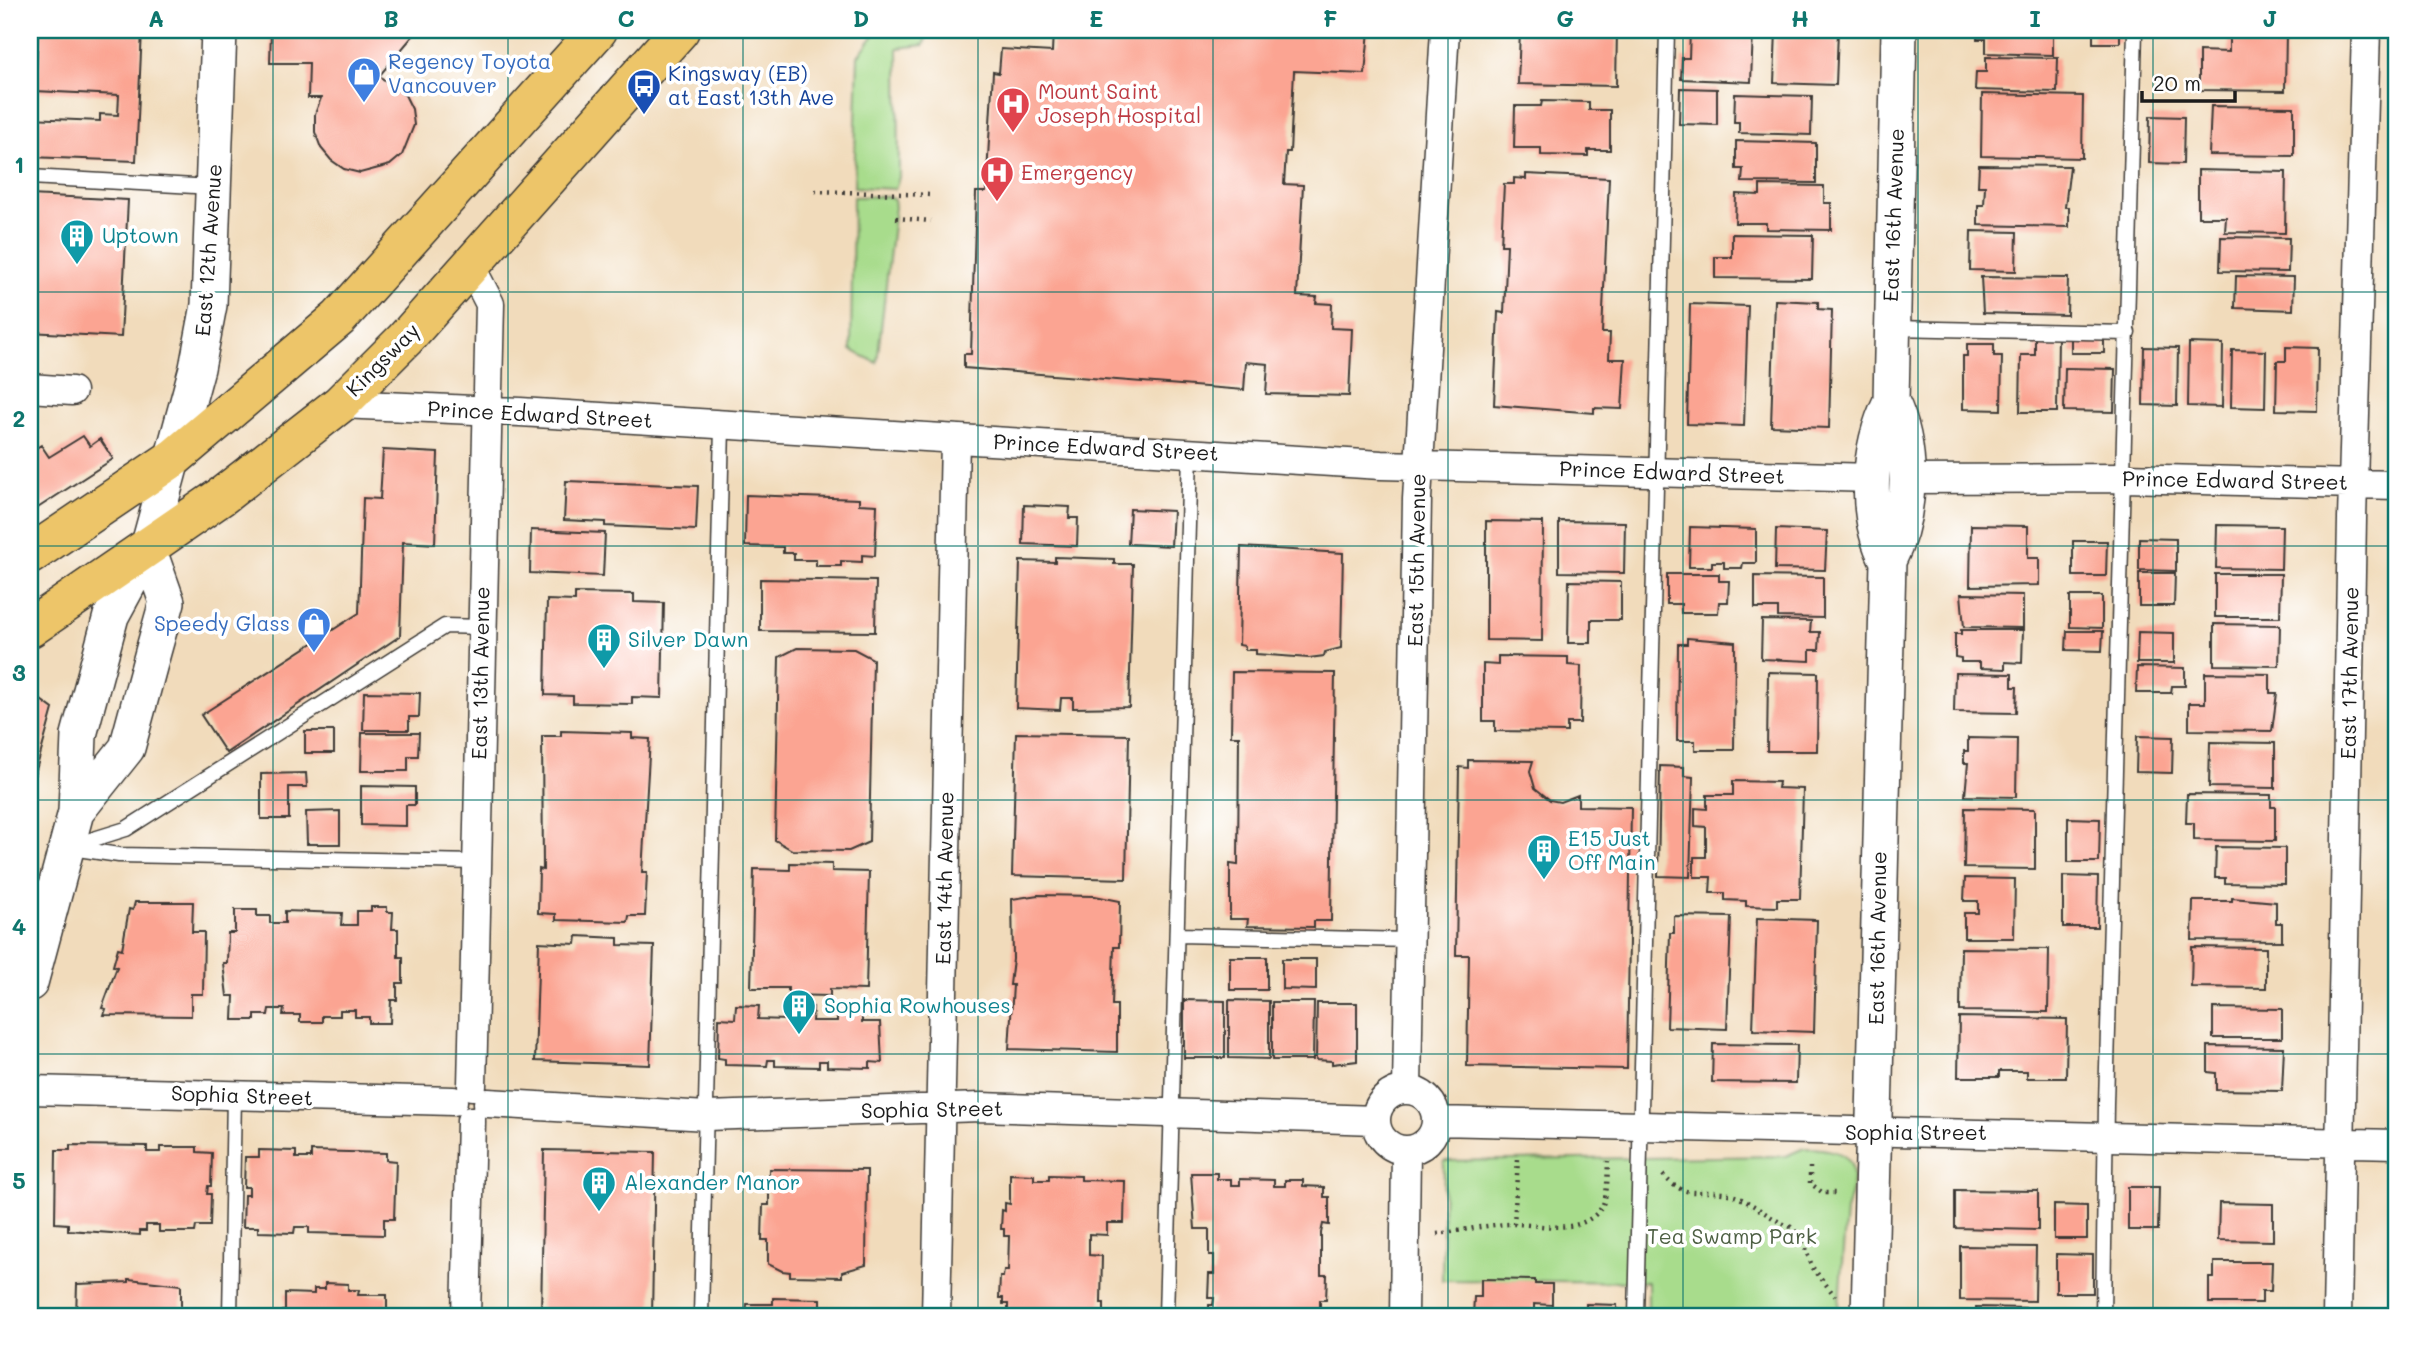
<svg xmlns="http://www.w3.org/2000/svg" width="2426" height="1346" font-family="Mali,sans-serif">
  <rect width="100%" height="100%" fill="#fff"/>
  <filter id="ink" filterUnits="userSpaceOnUse"><feTurbulence type="fractalNoise" baseFrequency=".0143" numOctaves="2"/><feDisplacementMap in="SourceGraphic" scale="14" xChannelSelector="R" yChannelSelector="G"/><feConvolveMatrix kernelMatrix="1 2 1 2 8 2 1 2 1" color-interpolation-filters="sRGB"/></filter>
  <filter id="wash" filterUnits="userSpaceOnUse"><feTurbulence type="fractalNoise" baseFrequency=".00686" numOctaves="4" result="noise"/><feDisplacementMap in="SourceGraphic" scale="28" xChannelSelector="R" yChannelSelector="G"/><feGaussianBlur stdDeviation="1.57" result="paint"/><feColorMatrix in="noise" values="0 0 0 0 0 0 0 0 0 0 0 0 0 0 0 0 0 1.4 0 .05"/><feComposite in="paint" operator="in"/></filter>
  <g filter="url(#wash)">
    <rect width="100%" height="100%" fill="#f1dbbb"/>
    <path fill="#a8dc8c" stroke="#627c54" stroke-width="2" d="M878,30H928L924,45L898,48L899,177L895,189L854,187L858,56Z
      M888,196L894,200L895,207L877,363L851,350L853,197Z
      M1804,1148C1856,1149 1860,1164 1846,1211L1838,1316H1648V1282L1442,1280L1444,1161L1786,1156Z"/>
    <g id="blocks">
      <path fill="#fba492" d="M38,30H142L136,161L30,157V118L100,121V114L118,115L119,95L35,91Z
        M271,30H418L379,76L405,95L412,109L414,125L402,155L390,165L360,173L344,169L331,160L321,148L315,132V114L321,98H308L309,63H270Z
        M1053,30H1369L1365,74L1294,71L1290,152H1286L1284,184L1303,185L1297,296L1317,297L1316,303L1332,304L1331,328L1352,329L1349,396L1266,394L1268,364L1246,362L1244,390L964,368V354H971L976,192H986L993,72L999,73L1001,49L1052,52Z
        M1520,30H1617L1616,86L1518,84Z
        M1690,30H1753L1751,82L1681,79L1682,58H1689Z
        M1776,30H1838L1836,85L1774,83Z
        M1977,30H2053V55L1986,53V39H1977Z
        M2093,30H2120V43H2093Z
        M2229,31L2286,32L2285,91L2199,90V51L2229,52Z
        M1986,57L2058,58L2057,92L1975,90L1976,72H1986Z
        M1680,88L1717,89V125L1679,124Z
        M1735,94L1812,96L1811,135L1739,133V122H1734Z
        M1982,94L2083,96L2082,158L1981,156Z
        M1542,101L1589,102V110H1610V150H1588V156L1541,155V148H1514L1515,106H1541Z
        M2211,106L2294,107V156L2209,155Z
        M2150,116L2184,117L2183,164L2149,163Z
        M1736,141L1816,143V183L1742,182L1743,169H1736Z
        M1979,165L2070,166L2065,207H2069V227L1978,225V205H1984L1985,186H1978Z
        M2198,170L2286,172L2285,233L2225,232L2226,217H2198Z
        M1526,174L1609,178L1602,333H1610L1609,359H1625L1622,409L1594,408V413L1494,405L1498,312L1504,313L1507,245H1501L1504,184H1514V178L1526,179Z
        M1760,185L1824,186V203H1831V230L1766,229V223H1735L1736,194L1760,195Z
        M30,195L128,200L121,337L30,332Z
        M1971,231L2017,232L2016,271L1970,270Z
        M1732,234L1813,235L1812,279L1715,278V257H1732Z
        M2221,237L2289,238L2288,272L2220,271Z
        M2236,276L2294,277L2293,310L2235,308Z
        M1981,277L2068,278L2067,315L1983,313Z
        M1775,300L1818,302V309L1832,310L1829,428L1771,426Z
        M1690,304L1748,306L1744,426L1687,424Z
        M2035,334L2058,335L2057,412H2020L2021,355H2035Z
        M2071,338H2104V353H2071Z
        M2189,343L2223,344L2222,407L2188,406Z
        M1967,344H1994V356H2002L2001,410L1963,409V356H1967Z
        M2144,347L2178,348L2177,406L2143,405Z
        M2286,347L2318,348L2317,411L2276,410L2277,361H2286Z
        M2232,350L2266,351L2265,408L2231,407Z
        M2065,368L2115,369L2114,412L2064,411Z
        M83,436L90,446L100,439L113,459L30,513V452L41,445L49,457Z
        M383,450L438,453L435,544L403,542L400,636L226,753L201,715L359,613L363,498L380,499Z
        M566,481L698,486L696,530L605,526V522L564,520Z
        M746,495L859,499V504L877,505L875,556L862,555V562L841,561V566H816V560H794V553H783V547L745,546Z
        M1024,505L1070,507L1069,518H1078L1077,546L1023,544Z
        M1130,509L1173,511L1171,546L1128,544Z
        M1486,521L1543,522L1542,641L1486,640Z
        M1559,521L1625,522L1624,573L1559,572Z
        M1971,525L2028,526V558H2039V585L1970,586Z
        M2217,525L2282,526L2281,569L2216,568Z
        M1690,527L1756,529V563H1743L1742,568H1724V562H1712V567H1689Z
        M1776,529L1827,531L1825,570L1775,569Z
        M531,530L605,533L603,576L530,573Z
        M2139,538L2176,539V571L2139,570Z
        M2073,541H2107L2106,576H2073Z
        M1241,547L1343,553L1341,648L1325,652L1324,656L1309,658L1256,654V650H1245V646L1239,645Z
        M1055,557L1114,559V564H1133L1129,707L1073,708V698H1061L1060,710L1016,708L1020,561L1055,562Z
        M2139,573H2175L2174,606H2139Z
        M1667,574H1719V581H1729L1728,602H1719L1718,613H1681V604H1667Z
        M2215,574H2281L2280,617H2215Z
        M1755,576L1823,577V618L1778,617V608H1755Z
        M760,579L876,581L875,632L760,631Z
        M1569,581L1621,582V620H1591V643H1568Z
        M575,593L634,594V602L664,603L662,698L632,697V704L573,703V696L545,695L547,600L575,601Z
        M1961,594L2023,595V628L1964,627Z
        M2070,596H2102V628L2070,627Z
        M1762,620L1811,621L1810,632H1820L1819,650H1810V661L1761,659Z
        M2214,624L2280,625L2279,666L2214,665Z
        M1961,630H2023L2022,663L2005,662V669L1980,668V662H1961V658L1955,657V634H1961Z
        M2067,631H2103L2102,651L2066,650Z
        M2138,632L2174,633V663H2137Z
        M1687,638L1735,642L1734,750H1695V741H1677L1678,644H1687Z
        M797,648L854,649L873,659L869,842L849,851L792,850L775,840L779,657Z
        M1498,656L1568,657V665L1581,666L1580,723H1567V732L1495,731V721H1483V664L1498,665Z
        M2137,667L2185,668V686H2172L2171,693H2136Z
        M1232,672L1335,673L1331,921H1314V927L1247,926L1248,919H1230V864L1238,865L1239,736H1231Z
        M1768,672L1818,673L1817,751H1767Z
        M1955,673L2012,674V687H2017L2016,713L1954,712Z
        M2205,673L2270,674V693H2277L2272,731L2189,730V703H2205Z
        M30,692L53,709L31,788H30Z
        M364,692L420,693L419,717H409V730H363Z
        M305,731H334V753H305Z
        M561,731L632,733V738L650,739L642,872H647L645,916H629L628,922L556,920V914L538,913L539,869L543,870L542,736H561Z
        M362,733H419L418,756H408V771H361Z
        M1016,733L1129,735L1126,879L1012,876Z
        M2137,736L2173,737L2172,773L2136,772Z
        M1968,738L2017,739L2016,797L1965,796L1968,763H1964V751H1968Z
        M2210,742L2275,743V788L2209,787Z
        M1468,760L1533,761L1530,771L1535,788L1550,800L1560,802L1578,795V806L1631,807L1627,1069L1467,1066L1469,955H1456L1459,767L1468,768Z
        M1660,766L1684,767V776L1693,777L1690,877L1658,876Z
        M306,773L307,787H289V819H261V774Z
        M1733,781L1779,782L1778,788L1803,789L1800,899H1777V907L1746,906V901L1725,900V893H1710L1711,877H1694V857H1706V827L1695,826V808L1707,809V795H1733Z
        M361,786L415,787V805H406V826L361,825Z
        M2187,794L2271,795V807H2275V841L2194,840V823H2186Z
        M1965,808L2035,809V869L1964,868Z
        M340,811V844H307L306,812Z
        M2068,818L2100,819L2099,862H2068Z
        M2216,847L2285,848V884L2225,883V878H2215Z
        M790,863L832,864V871L869,872L866,990L830,989V996L788,995V988H751L754,869L790,870Z
        M2063,876L2098,877L2097,927H2063Z
        M1965,878L2015,879L2014,938H1964V913H1978V901H1964Z
        M1038,895L1095,896L1120,901L1119,947H1114L1112,1005H1117V1052L1009,1049L1013,985H1010L1013,959L1012,899Z
        M2232,898L2276,902V923H2282V941L2192,940L2193,901H2232Z
        M135,902H193L192,932H204L203,994H191V1016L104,1015L106,1009L102,1008L117,967L113,966L118,948L122,949L129,909L133,910Z
        M371,907H387V912H393L392,929H398V957H403V983H397V1000H391L390,1023H369V1017H355V1010H340V1016H322V1022H300V1015H283L284,1009H269L268,1015H255V1020H233L234,996H227L223,963H227L228,933H235V910H257V916H270V923H285V911L342,913L341,925H357V911H371Z
        M1674,916L1731,917L1727,1029L1667,1027L1670,933H1674Z
        M1757,918L1817,920L1814,1032L1753,1030Z
        M577,936L618,938V945L654,946L650,1065L535,1061L539,942L576,944Z
        M2192,947L2266,948V988L2191,987Z
        M1961,948L2049,949L2048,1012L1960,1011Z
        M1230,957H1267V990H1230Z
        M1282,959H1316V990L1282,989Z
        M1184,1000L1225,1001V1058H1184Z
        M1229,1000L1269,1001V1059L1229,1058Z
        M1272,1002H1314L1313,1060H1272Z
        M1317,1003H1357V1061L1332,1064V1061L1316,1060Z
        M736,1005L759,1006L758,1019L786,1020V1007H813L812,1021H837V1008H862V1022H880L882,1063L870,1062V1068L827,1067V1061H819V1067L775,1066V1060H768L767,1066L725,1065V1059L718,1058L719,1018L735,1019Z
        M2213,1008L2282,1009V1038H2213Z
        M1959,1017L2067,1019L2066,1078H2027V1071H1999V1077H1958Z
        M1713,1044L1797,1045L1796,1083L1712,1082Z
        M2208,1046L2284,1047L2282,1091L2216,1090V1073L2208,1072Z
        M70,1145L147,1146V1152H160V1147H197V1152L212,1153L211,1186H208L207,1194H211L210,1226H196L195,1232H159V1225H146V1231H140V1235L68,1230V1224L55,1223L56,1150H70Z
        M259,1150L296,1151V1158H311V1151L386,1153V1160L396,1161L394,1219H384V1235L309,1233V1227H295L294,1233L258,1232V1227H243L244,1195H249V1187H244L245,1157H259Z
        M544,1150L655,1152L652,1316H541Z
        M769,1169L867,1170L866,1265L842,1272V1277L790,1276V1272L782,1271L768,1264V1240H762L763,1205H769Z
        M1191,1173H1217V1179H1231V1185H1240V1179L1274,1180V1186H1285V1180H1303V1186L1324,1187V1197H1329V1225L1323,1224L1321,1233V1275H1327L1326,1300H1320V1316H1209V1305H1213L1214,1298H1208L1209,1274H1214V1255H1209V1229H1195Z
        M1010,1174L1034,1175V1180H1049V1175L1081,1176V1180L1125,1181L1124,1223H1107V1235L1089,1234V1255L1102,1256L1101,1303H1104V1316H1008V1304H1003V1298H999L1000,1277H1003L1004,1270H1008L1009,1236H1004V1229H1001L1002,1210L1005,1211V1203L1010,1204Z
        M2128,1187H2159L2158,1230H2128Z
        M1955,1190L2038,1191V1230L1955,1228Z
        M2219,1203L2273,1204V1241L2218,1240Z
        M2393,1204H2396V1273H2392Z
        M2054,1205L2087,1206V1239H2054Z
        M1960,1246L2036,1247L2035,1301L1960,1300Z
        M2056,1254L2093,1255V1293H2056Z
        M2214,1262H2272L2271,1291H2262V1303H2209V1278H2214Z
        M129,1279L181,1285V1316H76L77,1284L129,1282Z
        M1481,1279L1535,1280V1284H1552V1305L1534,1304V1316H1473L1474,1297H1481Z
        M325,1283L348,1284V1290H359L358,1295H387V1313L390,1316H281L282,1311H285V1293L314,1294V1289H325Z
        M773,1298L820,1299V1306L859,1307L858,1316H746L747,1304H773Z
        M1586,1304L1617,1305V1316H1586Z
        M1976,1307L2027,1308V1316H1962V1312H1976Z"/>
    </g>
  </g>
  <g filter="url(#ink)">
    <use href="#blocks" fill-opacity="0" stroke="#3c3934" stroke-width="2"/>
    <g fill="none" stroke-linecap="round" stroke-linejoin="round">
      <g stroke="#3c3934" stroke-width="17">
        <path id="service" d="M30,177L213,187
          M1893,328L2128,333
          M68,847L126,829L445,626L482,627
          M71,848L119,855L478,862
          M1178,935L1410,940
          M230,1316L234,1095
          M701,1316L722,426
          M1166,1316L1190,452
          M1636,1316L1667,30
          M2103,1316L2106,1104L2135,30"/>
      </g>
      <g stroke="#3c3934" stroke-width="31">
        <path id="minor" d="M470,265L490,304L472,1086
          M30,388L72,391
          M340,404L520,412L1381,465L1873,478
          M1906,479L2125,478L2396,485
          M30,1090L453,1101
          M1407,1090L1417,499L1445,30
          M1376 1120a30 30 0 1 1 60 0a30 30 0 1 1-60 0Z
          M488,1103L707,1116L981,1107L1376,1120
          M1436,1121L2396,1144
          M466,1316L471,1121
          M936,1316L955,440
          M1404,1316L1406,1150
          M2337,1316L2352,519L2366,30"/>
      </g>
      <g stroke="#3c3934" stroke-width="38">
        <path id="tertiary" d="M1888,561C1863,514 1868,448 1891,401L1899,30
          M76,812L127,748L153,652L167,602L148,548
          M30,983L76,812L79,735L111,616L148,548L197,368L209,305L219,30
          M1869,1316L1888,561C1912,514 1914,448 1891,401"/>
      </g>
      <g stroke="#3c3934" stroke-width="41">
        <path id="primary" d="M30,555L175,457L339,318L598,30
          M30,628L222,496L340,404L405,339L680,30"/>
      </g>
      <path stroke="#3c3934" stroke-width="4.5" stroke-dasharray="2 5" stroke-linecap="butt" d="M815,191L932,195
        M896,218L931,221
        M1810,1167V1183L1823,1193H1839
        M1663,1175C1686,1200 1695,1189 1723,1193C1747,1196 1768,1219 1791,1227L1800,1236L1813,1268L1835,1296
        M1514,1224L1518,1159
        M1437,1234C1462,1231 1488,1224 1513,1224C1539,1224 1575,1235 1597,1213C1609,1202 1607,1177 1608,1161"/>
      <use href="#service" stroke="#fff" stroke-width="14"/>
      <use href="#minor" stroke="#fff" stroke-width="28"/>
      <use href="#tertiary" stroke="#fff" stroke-width="35"/>
      <use href="#primary" stroke="#edc569" stroke-width="38"/>
    </g>
  </g>
  <path fill="none" stroke="#0f766e" stroke-width="2" stroke-opacity="0.55" d="M273,30V1316M508,30V1316M743,30V1316M978,30V1316M1213,30V1316M1448,30V1316M1683,30V1316M1918,30V1316M2153,30V1316M30,292H2396M30,546H2396M30,800H2396M30,1054H2396"/>
  <defs>
    <g id="shop-pin" transform="scale(1.75)"><path d="M0 17L-7.5 6A9.5 9.5 0 1 1 7.5 6Z" fill="#3f7fe0" stroke="#fff"/><path d="M-5-2.5h2.3a2.7 3.5 0 0 1 5.4 0H5L5.5 6h-11ZM-1.5-2.5h3a1.5 2.3 0 0 0-3 0Z" fill="#fff"/></g>
    <g id="bus-pin" transform="scale(1.75)"><path d="M0 17L-7.5 6A9.5 9.5 0 1 1 7.5 6Z" fill="#1a4fb4" stroke="#fff"/><path d="M-5-6H5V4H4V6H2V4H-2V6H-4V4H-5ZM-3.5-4V0h7V-4ZM-3.5 1.2v1.5H-2V1.2ZM2 1.2v1.5H3.5V1.2Z" fill="#fff"/></g>
    <g id="hospital-pin" transform="scale(1.75)"><path d="M0 17L-7.5 6A9.5 9.5 0 1 1 7.5 6Z" fill="#e0444e" stroke="#fff"/><path d="M-5-5h3v3.5h4V-5h3V5h-3V1.5h-4V5h-3Z" fill="#fff"/></g>
    <g id="building-pin" transform="scale(1.75)"><path d="M0 17L-7.5 6A9.5 9.5 0 1 1 7.5 6Z" fill="#0f9aa8" stroke="#fff"/><path d="M-4-6H4V6H1V3H-1V6H-4ZM-2.5-4.3h1.7v1.8h-1.7ZM.8-4.3h1.7v1.8H.8ZM-2.5-1h1.7V.8h-1.7ZM.8-1h1.7V.8H.8Z" fill="#fff"/></g>
  </defs>
  <g fill-rule="evenodd">
    <use href="#shop-pin" x="364" y="74"/>
    <use href="#bus-pin" x="644" y="86"/>
    <use href="#hospital-pin" x="1013" y="104"/>
    <use href="#hospital-pin" x="997" y="173"/>
    <use href="#building-pin" x="77" y="236"/>
    <use href="#shop-pin" x="314" y="624"/>
    <use href="#building-pin" x="604" y="640"/>
    <use href="#building-pin" x="1544" y="851"/>
    <use href="#building-pin" x="799" y="1006"/>
    <use href="#building-pin" x="599" y="1183"/>
  </g>
  <g text-anchor="middle" stroke-width="7" stroke-linejoin="round" paint-order="stroke">
    <g font-size="21" fill="#366cbe" stroke="#fff" text-anchor="start">
      <text x="388" y="69">Regency Toyota<tspan x="388" dy="24">Vancouver</tspan></text>
      <text x="290" y="631" text-anchor="end">Speedy Glass</text>
    </g>
    <g font-size="21" fill="#164399" stroke="#fff" text-anchor="start">
      <text x="668" y="81">Kingsway (EB)<tspan x="668" dy="24">at East 13th Ave</tspan></text>
    </g>
    <g font-size="21" fill="#be3a42" stroke="#fff" text-anchor="start">
      <text x="1038" y="99">Mount Saint<tspan x="1038" dy="24">Joseph Hospital</tspan></text>
      <text x="1021" y="180">Emergency</text>
    </g>
    <g font-size="21" fill="#1c1c1c" stroke="#fff">
      <text transform="translate(1894 215) rotate(-88)" y="7">East 16th Avenue</text>
      <text transform="translate(209 250) rotate(-86)" y="7">East 12th Avenue</text>
      <text transform="translate(383 360) rotate(-45)" y="7">Kingsway</text>
      <text transform="translate(540 415) rotate(3)" y="7">Prince Edward Street</text>
      <text transform="translate(1106 448) rotate(3)" y="7">Prince Edward Street</text>
      <text transform="translate(1672 473) rotate(2)" y="7">Prince Edward Street</text>
      <text transform="translate(2235 481) rotate(1)" y="7">Prince Edward Street</text>
      <text transform="translate(1417 560) rotate(-89)" y="7">East 15th Avenue</text>
      <text transform="translate(481 673) rotate(-89)" y="7">East 13th Avenue</text>
      <text transform="translate(2350 673) rotate(-89)" y="7">East 17th Avenue</text>
      <text transform="translate(945 878) rotate(-89)" y="7">East 14th Avenue</text>
      <text transform="translate(1878 938) rotate(-89)" y="7">East 16th Avenue</text>
      <text transform="translate(242 1096) rotate(2)" y="7">Sophia Street</text>
      <text transform="translate(932 1110) rotate(-1)" y="7">Sophia Street</text>
      <text x="1916" y="1140">Sophia Street</text>
    </g>
    <g font-size="21" fill="#0d838f" stroke="#fff" text-anchor="start">
      <text x="102" y="243">Uptown</text>
      <text x="628" y="647">Silver Dawn</text>
      <text x="1568" y="846">E15 Just<tspan x="1568" dy="24">Off Main</tspan></text>
      <text x="824" y="1013">Sophia Rowhouses</text>
      <text x="624" y="1190">Alexander Manor</text>
    </g>
    <g font-size="21" fill="#4d5f43" stroke="#fff">
      <text x="1732" y="1244">Tea Swamp Park</text>
    </g>
  </g>
  <rect width="2426" height="1346" fill="none" stroke="#fff" stroke-width="77"/>
  <path d="M2142 91v10h93v-10" fill="none" stroke="#1c1c1c" stroke-width="3.5"/>
  <text x="2153" y="91" font-size="21" fill="#1c1c1c" stroke="#ffffff" stroke-width="5" paint-order="stroke">20 m</text>
  <rect x="38" y="38" width="2350" height="1270" fill="none" stroke="#0f766e" stroke-width="2.5"/>
  <g font-size="23" text-anchor="middle" font-weight="bold" fill="#0f766e">
    <text x="156" y="27">A</text>
    <text x="391" y="27">B</text>
    <text x="626" y="27">C</text>
    <text x="861" y="27">D</text>
    <text x="1096" y="27">E</text>
    <text x="1330" y="27">F</text>
    <text x="1565" y="27">G</text>
    <text x="1800" y="27">H</text>
    <text x="2035" y="27">I</text>
    <text x="2270" y="27">J</text>
    <text x="19" y="173">1</text>
    <text x="19" y="427">2</text>
    <text x="19" y="681">3</text>
    <text x="19" y="935">4</text>
    <text x="19" y="1189">5</text>
  </g>
</svg>
